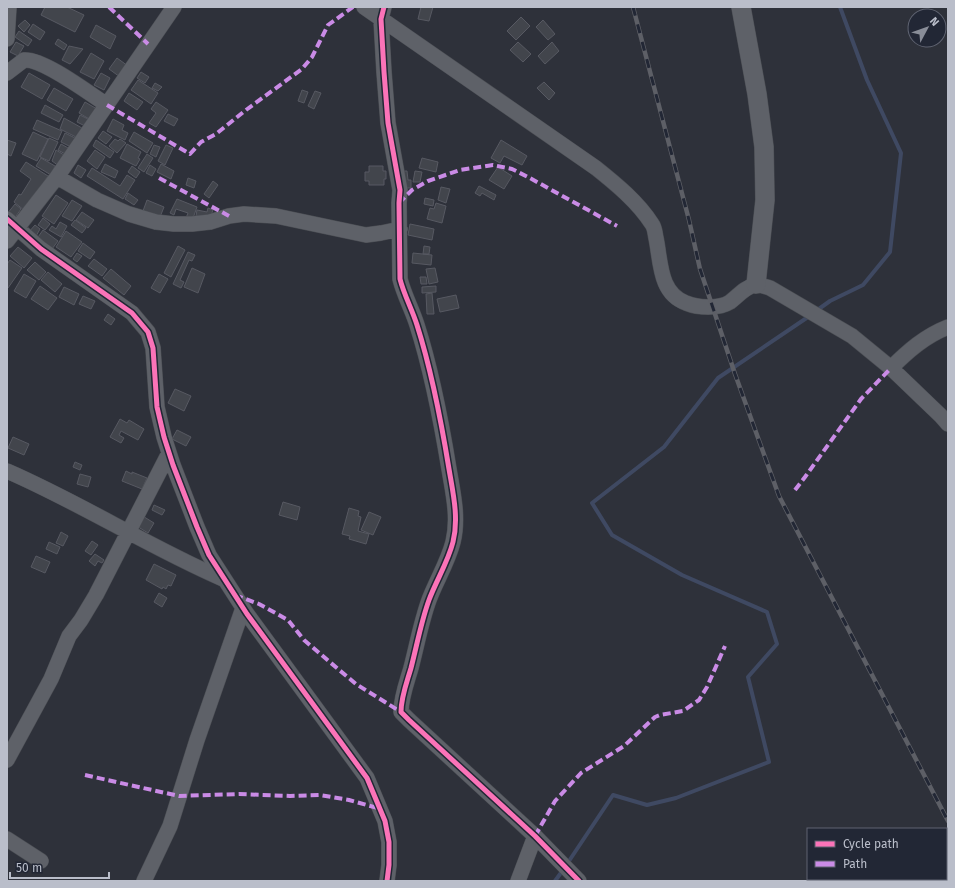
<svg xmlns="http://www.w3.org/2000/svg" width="955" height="888" font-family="'Fira Sans',sans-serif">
  <rect width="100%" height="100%" fill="#2e313a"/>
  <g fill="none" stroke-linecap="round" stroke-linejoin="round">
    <path stroke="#3f4962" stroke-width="4" d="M816,311L830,301L863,285L890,252L901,153L867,80L840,7
      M567,864L613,795L647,805L676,798L769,762L748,677L777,644L767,612L682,575L612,535L592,503L664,447L718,378L811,315
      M555,881L563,870"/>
  </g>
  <path fill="#42454c" stroke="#575962" d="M45,7H67L84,15L75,32L41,15Z
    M421,7H433L429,21L418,19Z
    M521,17L530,26L516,40L507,31Z
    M25,20L30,25L24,32L18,26Z
    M543,20L555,34L548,40L536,27Z
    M33,24L45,32L40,40L28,32Z
    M96,25L116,36L110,49L90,37Z
    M19,31L32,40L28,46L15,37Z
    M58,39L67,45L64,50L55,44Z
    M16,42L24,46L18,56L10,52Z
    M518,42L531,54L523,62L510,50Z
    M552,42L559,51L545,64L538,56Z
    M69,46L83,49L70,64L62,60Z
    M91,53L104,61L94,79L80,72Z
    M117,58L128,66L120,77L109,69Z
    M141,72L149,77L145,83L137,78Z
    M29,73L50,85L42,99L21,87Z
    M101,73L110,78L104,90L94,85Z
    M138,80L158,93L151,104L131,90Z
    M544,82L555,93L549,100L537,88Z
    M155,83L162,87L158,91L152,88Z
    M54,88L73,99L66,111L47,100Z
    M302,90L308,92L304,103L298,101Z
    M315,91L321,93L314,109L308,106Z
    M129,93L143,102L137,110L124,101Z
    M85,102L97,109L91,120L79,113Z
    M156,102L168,110L156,127L149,123L156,113L151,109Z
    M45,105L63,115L59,122L41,113Z
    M168,114L178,119L174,126L164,121Z
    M80,115L88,119L85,126L77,122Z
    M64,118L82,128L78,138L60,129Z
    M113,119L124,125L122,130L128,133L125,140L107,131Z
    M37,120L62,131L58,140L33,129Z
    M103,131L112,137L106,144L98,138Z
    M33,132L48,139L37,161L22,154Z
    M134,132L153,143L147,153L129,141Z
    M65,133L75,138L71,147L61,142Z
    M49,138L58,142L49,161L40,157Z
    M115,139L118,141L120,139L126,143L117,153L109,146Z
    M7,140L16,143L11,156L7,154Z
    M96,140L114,152L110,158L93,146Z
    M501,140L527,156L522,165L504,156L500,163L491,158Z
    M61,144L70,149L67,155L58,150Z
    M127,144L141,152L138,158L140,159L136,166L120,158Z
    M154,145L160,147L156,157L150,154Z
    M166,145L173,148L165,165L158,161Z
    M56,150L64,155L59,166L52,161Z
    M95,150L105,157L97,169L87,161Z
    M147,154L153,158L144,172L138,168Z
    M41,158L55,166L51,175L36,166Z
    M422,158L438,162L436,172L419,168Z
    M26,162L48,176L25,211L14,202L19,194L21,195L31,179L20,171Z
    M105,164L118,171L115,178L101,172Z
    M161,164L174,171L171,179L157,172Z
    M78,165L86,170L81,178L74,173Z
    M150,165L156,169L152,176L146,173Z
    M132,166L140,172L136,178L128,172Z
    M369,166H383V171H386V179H384V185H369V181H365V172H369Z
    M498,167L512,176L504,189L489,180Z
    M92,168L120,186L127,175L135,180L123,199L87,176Z
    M402,171H407L408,180H411V188H403Z
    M415,171L422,172L420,182H413Z
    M188,178L196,181L194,188L186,185Z
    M213,181L218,185L209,198L204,194Z
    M479,186L496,195L494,200L482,193L480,196L475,193Z
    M441,187L450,189L446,203L438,200Z
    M128,193L138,200L134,205L125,199Z
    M56,195L68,203L54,224L42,216Z
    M425,198L434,200L433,206L424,204Z
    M177,199L197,207L192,221L186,218L188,213L176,209L174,215L170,213Z
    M72,200L82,206L72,221L62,216Z
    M147,200L164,207L160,217L143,211Z
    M436,203L446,206L442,223L427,219L430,208L434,209Z
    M15,204L21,209L14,219L7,214Z
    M208,208L213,210L210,218L196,216L197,210L207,212Z
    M82,212L94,220L88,228L76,220Z
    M43,218L50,224L45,230L38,225Z
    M75,220L86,228L82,233L71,225Z
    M60,222L67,226L61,237L49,230L52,226L56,229Z
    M410,224L434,229L432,240L408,235Z
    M35,225L40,229L35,238L28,233Z
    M43,230L58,241L52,249L36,240Z
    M66,231L82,242L71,257L56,247Z
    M83,243L95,252L90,259L78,251Z
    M178,246L185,250L171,277L164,273Z
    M424,246L430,247L429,254H423Z
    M18,247L32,258L24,268L10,256Z
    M188,252L195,255L192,261L189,260L180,280L184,282L181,288L173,284Z
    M77,253L82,256L77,262L73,259Z
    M413,253L432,255L431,265L412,263Z
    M94,259L107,269L102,276L88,266Z
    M10,260L22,268L8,288L7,287V264Z
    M35,262L46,272L39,280L27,270Z
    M192,268L205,274L198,293L184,287Z
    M435,268L438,282L429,284L426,269Z
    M111,269L131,286L124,295L103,278Z
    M48,272L62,284L55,292L41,280Z
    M24,274L36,281L26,298L14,291Z
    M159,274L168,279L160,293L151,288Z
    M420,277H426L427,284H421Z
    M40,286L57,298L48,310L31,299Z
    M436,286V292L422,293V287Z
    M64,287L79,294L74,305L59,297Z
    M432,293L434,314H427L426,294Z
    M456,295L459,308L440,312L437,299Z
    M83,296L95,301L91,309L79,304Z
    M108,314L115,319L111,325L104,320Z
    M175,389L191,396L184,411L168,403Z
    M120,419L127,423L129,420L144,429L138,440L121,431L119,435L124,438L121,443L110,437Z
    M177,430L191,437L186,446L172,439Z
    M13,437L29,444L24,455L8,448Z
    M75,462L82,465L80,470L73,467Z
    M126,471L132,474V472L147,478L142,489L122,481Z
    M80,474L91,477L88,487L77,484Z
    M283,502L300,507L297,520L279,515Z
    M154,505L165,510L162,515L152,510Z
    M349,508L359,511L358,516L361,517L358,531L369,534L366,544L349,539L350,536L342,534Z
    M369,512L381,517L373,535L361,530Z
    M141,515L154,523L148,533L135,525Z
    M61,532L68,536L63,546L56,543Z
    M92,541L98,545L91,555L85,551Z
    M49,542L60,547L57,554L46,549Z
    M95,554L104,560L102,563L98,561L95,566L89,561Z
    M36,556L50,562L45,573L31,567Z
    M154,564L176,575L171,586L168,585L166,589L163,587L162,589L146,580Z
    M159,593L167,598L162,607L154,602Z"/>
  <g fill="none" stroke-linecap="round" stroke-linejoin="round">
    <g stroke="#4a4d53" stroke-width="16">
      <path id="minor" d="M364,7L596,168C616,184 638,202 652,224C655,228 655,234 656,238C661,262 659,293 686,303C698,308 719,309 730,302C738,296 745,287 755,285C759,284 766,287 770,288L852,336L891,368L941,416L948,424
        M384,7L381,19L384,72L388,123L400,190L399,203L400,279C404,295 412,309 417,325C432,372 441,420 449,469C453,493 459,518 453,542C448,562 436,581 429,600C421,622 417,645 411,668C407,682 401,697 401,712L409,720L535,836L579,881
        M7,39L9,7
        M7,73L24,60C43,58 90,94 107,105
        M57,177L97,200L129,214L156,222L174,224H192L210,222L229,216L244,214L276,216L366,235L381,233L400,229
        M7,219L41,249L132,313L148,332L153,348L157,407L164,437L173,465L197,527L209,555L247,614L367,778L385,821L389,842V865L387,881
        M7,241L57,177L174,7
        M891,368C908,351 925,336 948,327
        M7,471C81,503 149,547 223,579
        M7,760L51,679L69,636L81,620L96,595L169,453
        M7,839L41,861
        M144,881L170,826L197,740L243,608
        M518,881L535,836"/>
    </g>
    <g stroke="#4a4d53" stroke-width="20">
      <path id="tertiary" d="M741,7L757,94L764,147L765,200L756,284"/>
    </g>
    <use href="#minor" stroke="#5e6168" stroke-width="15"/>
    <use href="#tertiary" stroke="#5e6168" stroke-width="19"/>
    <g stroke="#5d5f66" stroke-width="4.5">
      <path id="rail" d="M633,7L689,220L700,269L735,374L779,496L948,821"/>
    </g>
    <use href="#rail" stroke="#222735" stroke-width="3" stroke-dasharray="9" stroke-linecap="butt"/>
    <path stroke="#ca8be6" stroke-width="4" stroke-dasharray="8 4" stroke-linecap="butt" d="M109,7L148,44
      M107,105L190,154L201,142L216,134L246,110L302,69L312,57L328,25L353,7
      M159,178L229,216
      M399,203L412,190L428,181L460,170L493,165L512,169L528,177L617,226
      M795,490L805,477L861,399L891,368
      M235,595L259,604L288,620L304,640L338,669L356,684L401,712
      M85,775L179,796L239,794L290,796L320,795L349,800L381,809
      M535,836L555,801L581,773L624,746L655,717L660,715L683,711L699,700L707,687L725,646"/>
    <g stroke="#222735" stroke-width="8">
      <path id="cycleway" d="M384,7L381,19L384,72L388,123L400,190L399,203L400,279C404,295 412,309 417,325C432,372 441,420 449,469C453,493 459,518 453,542C448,562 436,581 429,600C421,622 417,645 411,668C407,682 401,697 401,712L409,720L535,836L579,881
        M7,219L41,249L132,313L148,332L153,348L157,407L164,437L173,465L197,527L209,555L247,614L367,778L385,821L389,842V865L387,881"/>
    </g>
    <use href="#cycleway" stroke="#fb73b8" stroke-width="5"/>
  </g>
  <rect width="955" height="888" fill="none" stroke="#babeca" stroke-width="16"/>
  <rect x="807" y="828" width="140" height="52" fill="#222735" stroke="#5f6371"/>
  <rect x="815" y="841" width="20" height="6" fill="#fb73b8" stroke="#5f6371"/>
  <text x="843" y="848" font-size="12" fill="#babeca">Cycle path</text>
  <rect x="815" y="861" width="20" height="6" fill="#ca8be6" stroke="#5f6371"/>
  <text x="843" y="868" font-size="12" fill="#babeca">Path</text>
  <g transform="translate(927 28) rotate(49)"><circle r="19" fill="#222735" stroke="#5f6371"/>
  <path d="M0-3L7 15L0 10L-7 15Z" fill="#898d98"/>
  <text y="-6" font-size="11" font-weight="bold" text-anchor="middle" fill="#babeca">N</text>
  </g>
  <path d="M10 872v6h99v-6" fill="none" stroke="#babeca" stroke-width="2"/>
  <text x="16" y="872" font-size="12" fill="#babeca" stroke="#222735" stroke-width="3" paint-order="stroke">50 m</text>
</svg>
